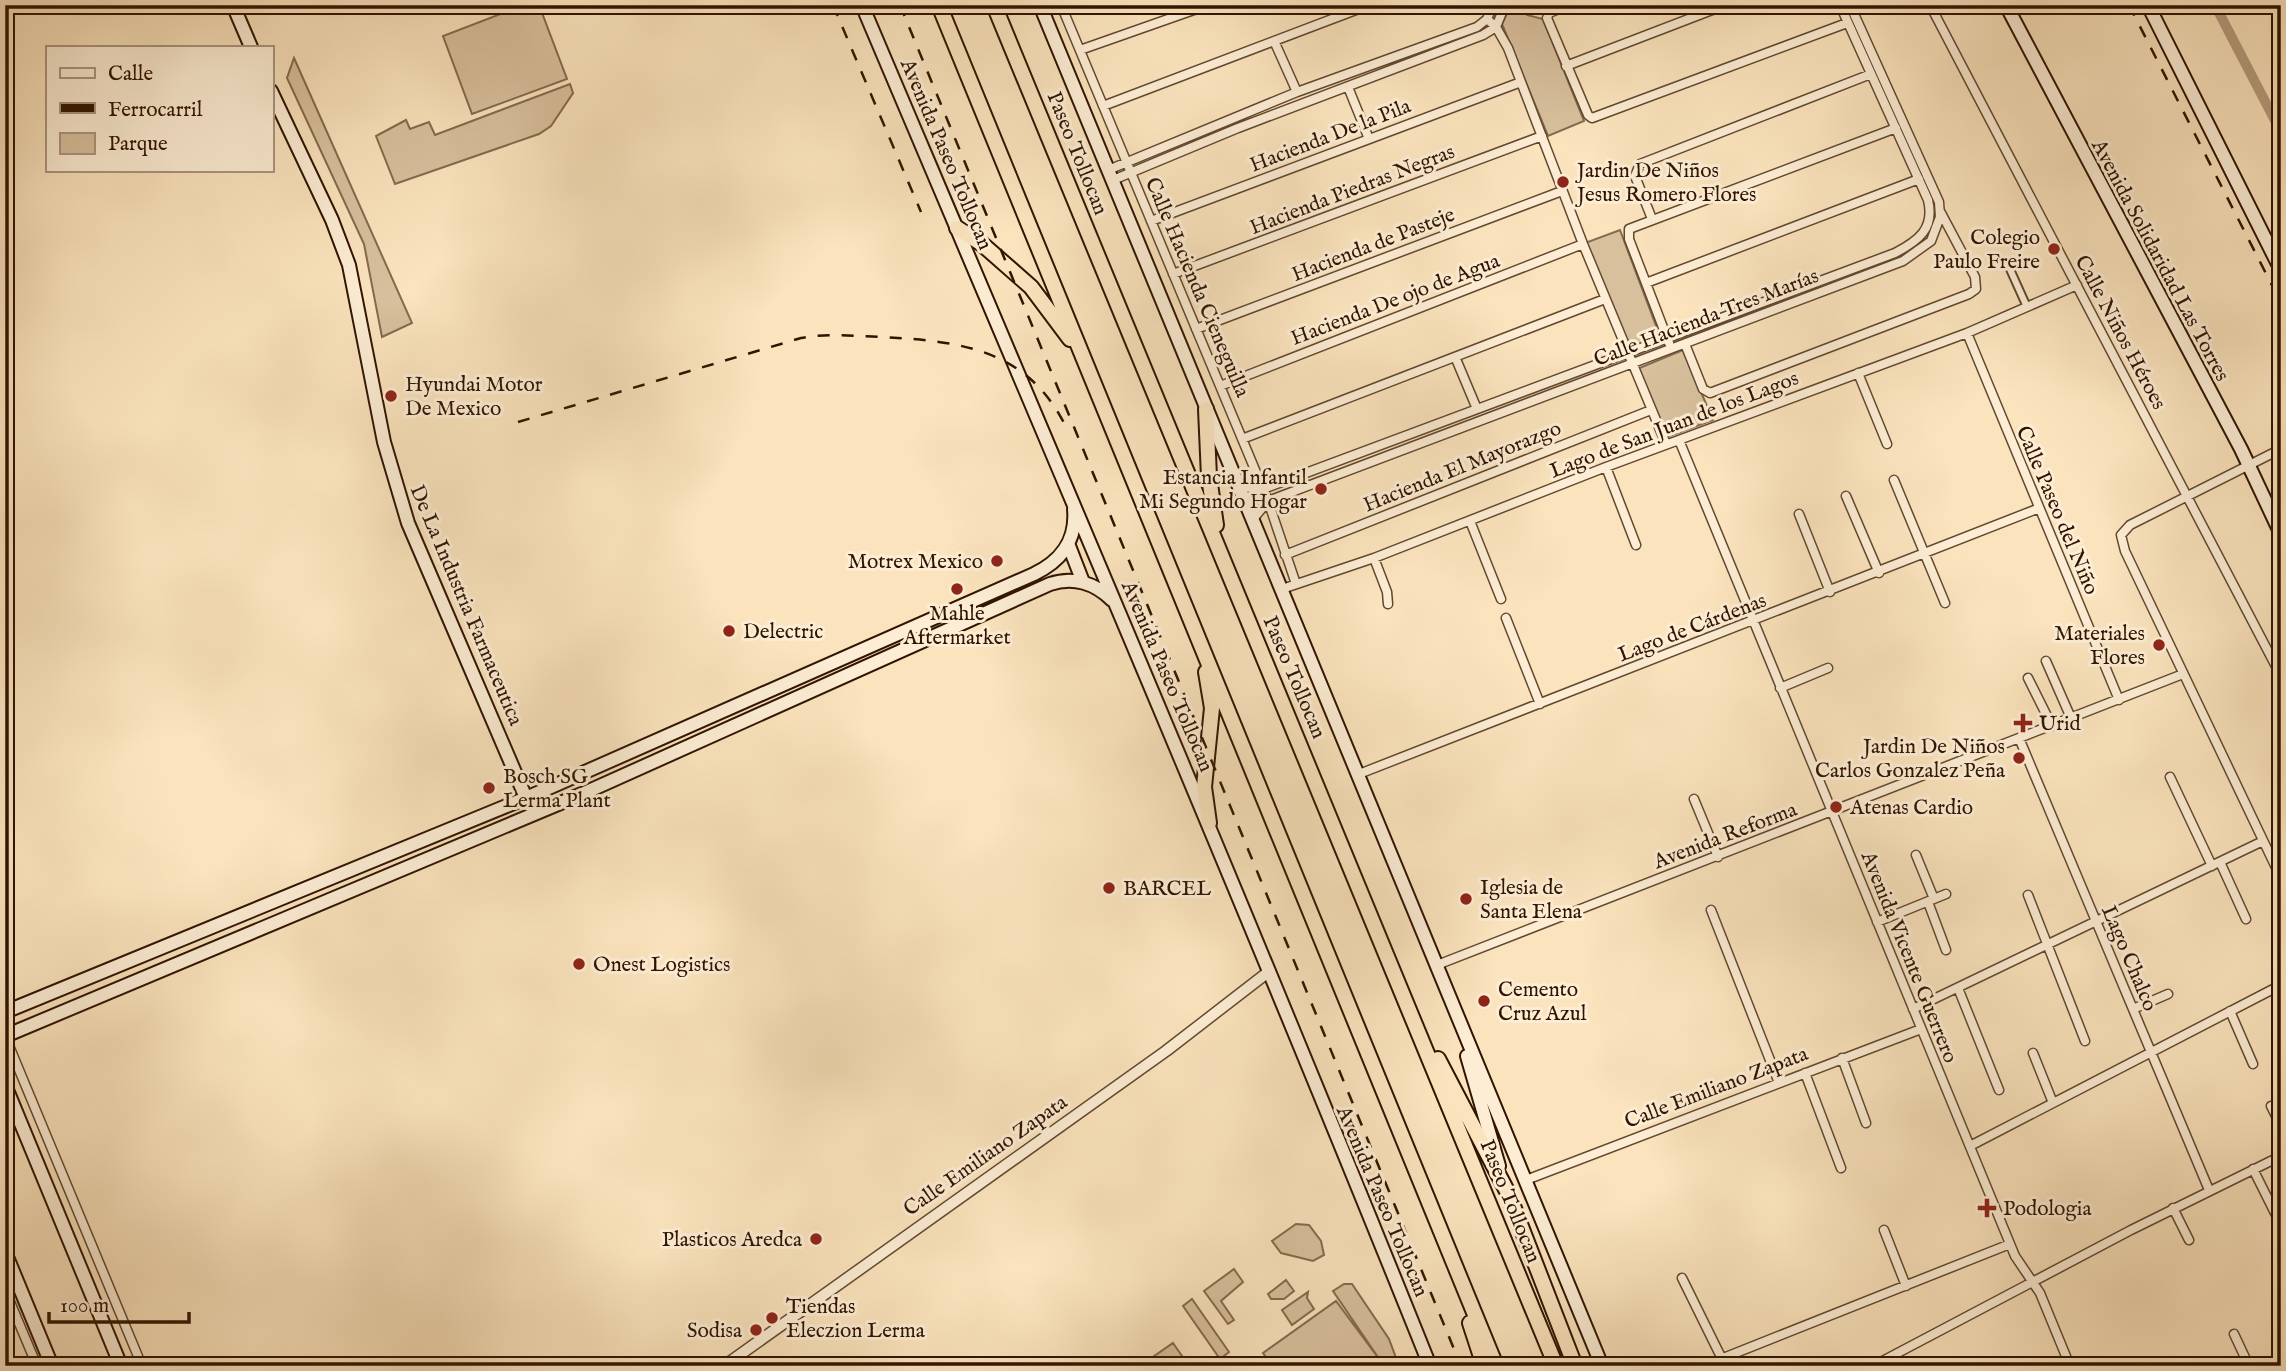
<svg xmlns="http://www.w3.org/2000/svg" width="2286" height="1371" font-family="'IM FELL English',serif">
  <rect width="100%" height="100%" fill="#fae3bd"/>
  <filter id="stains"><feTurbulence type="fractalNoise" baseFrequency=".00286" numOctaves="4"/><feColorMatrix values="0 0 0 0 .2 0 0 0 0 .09 0 0 0 0 .02 0 0 0 .5 -.17"/></filter>
  <radialGradient id="worn" r=".72"><stop offset=".6" stop-color="#630" stop-opacity="0"/><stop offset="1" stop-color="#630" stop-opacity=".3"/></radialGradient>
  <path fill="#d8c09d" stroke="#846a4e" stroke-width="2" d="M524,5H539L567,79L472,114L443,36Z
    M1511,5H1522L1527,15L1543,19L1584,121L1548,136L1502,24Z
    M294,58L412,323L382,337L364,244L287,78Z
    M570,84L573,93L551,126L539,134L395,184L376,136L406,120L410,129L429,122L435,135Z
    M1620,230L1661,339L1628,351L1585,243Z
    M1683,350L1713,420L1667,437L1637,369Z
    M1296,1224L1309,1225L1321,1241L1324,1255L1313,1261L1281,1253L1272,1241Z
    M1234,1269L1243,1282L1221,1301L1234,1320L1228,1324L1204,1291Z
    M1286,1280L1294,1291L1284,1299H1271L1268,1294Z
    M1344,1284H1352L1389,1339L1399,1366H1272L1263,1353L1336,1301L1382,1363L1333,1291Z
    M1308,1292L1307,1298L1314,1309L1292,1325L1282,1310Z
    M1192,1299L1229,1352L1220,1359L1183,1306Z
    M1173,1343L1189,1366H1140Z"/>
  <g fill="none" stroke-linecap="round" stroke-linejoin="round">
    <path stroke="#b59d7d" stroke-width="10" d="M2215,5L2281,132"/>
    <g stroke="#62482f" stroke-width="10">
      <path id="pedestrian" d="M2009,267L2027,307"/>
    </g>
    <g stroke="#62482f" stroke-width="11">
      <path id="minor" d="M1061,5L1268,501L1296,584
        M1569,5L1549,13L1547,18L1588,115L1592,118L1847,23
        M1930,5L2281,676
        M1487,19L1496,27L1508,48L1583,244L1666,444
        M1275,43L1297,92
        M1080,50L1208,5
        M1566,66L1725,5
        M1348,87L1369,139
        M1103,106L1369,5
        M1108,170L1297,92L1477,27L1487,19L1493,5
        M1113,180L1238,128L1483,35L1496,27L1505,5
        M1652,219L1635,176L1640,164L1871,74
        M1151,221L1521,82
        M1173,274L1542,136
        M1646,283L1919,179
        M1196,329L1562,191
        M1967,333L2119,700
        M1669,343L1629,239V229L1896,128
        M1685,344L1703,389L1710,393L1969,294L1976,289L1975,277L1940,211
        M1456,359L1477,409
        M1858,373L1887,444
        M1220,386L1583,244
        M1242,439L1605,299
        M1679,440L2015,1256L2040,1293L2070,1366
        M2281,449L2130,525L2121,535L2125,551L2281,878
        M1606,467L1636,545
        M1894,480L1945,603
        M1241,487L1263,489L1895,253C1918,241 1935,229 1928,200L1840,5
        M1846,496L1879,573
        M1799,514L1830,592
        M1254,518L1268,501L1903,261L1931,241L1940,217L1939,202L1850,5
        M1470,521L1501,599
        M1285,555L1651,410
        M1374,558L1387,592L1388,604
        M1282,589L1374,558L1606,467L1967,333L2077,285
        M1506,618L1540,704
        M2046,661L2071,718
        M2028,678L2052,726
        M1780,688L1828,668
        M2019,738L2209,1190
        M1359,774L2037,509
        M2170,777L2212,866
        M1694,799L1718,857
        M1916,855L1934,899
        M2220,862L2246,919
        M2028,895L2085,1041
        M1928,902L1946,950
        M1711,910L1779,1083
        M1877,922L1946,894
        M1437,965L2183,674
        M1958,988L1999,1090
        M1913,1009L2263,841
        M2133,1009L2168,994
        M2230,1011L2253,1064
        M5,1036L142,1366
        M2033,1053L2053,1103
        M1842,1058L1866,1123
        M1805,1073L1841,1168
        M2271,1106L2281,1126
        M1970,1146L2281,985
        M2253,1169L2281,1225
        M1526,1180L1921,1029
        M2173,1208L2189,1240
        M1884,1230L1906,1286
        M1682,1278L1722,1359
        M5,1290L37,1366
        M2234,1334L2249,1366
        M1703,1366L2010,1244
        M1873,1366L2131,1230L2281,1156"/>
    </g>
    <g stroke="#62482f" stroke-width="13">
      <path id="tertiary" d="M724,1366L1166,1051L1267,973"/>
    </g>
    <g stroke="#301400" stroke-width="16">
      <path id="secondary" d="M233,5L251,47
        M862,5C1054,458 1247,910 1430,1366
        M1040,5L1602,1366
        M2006,5L2241,449L2281,534
        M2148,5L2281,270
        M271,91L332,220L349,265L384,442L408,523L529,805
        M1069,546L1083,582
        M5,1012L526,798L1034,574C1061,561 1077,541 1074,509
        M5,1036L582,794L1050,584C1073,576 1095,583 1112,600
        M1467,1056L1499,1166
        M5,1085L121,1366
        M5,1252L52,1366"/>
    </g>
    <g stroke="#301400" stroke-width="18">
      <path id="trunk" d="M939,5L1496,1366
        M994,5L1556,1366
        M957,228L982,244L1031,287L1070,339
        M1206,409L1209,477L1216,525
        M1206,672L1212,708L1204,787L1209,823
        M1438,1059L1508,1193L1575,1366
        M1470,1323L1484,1366"/>
    </g>
    <use href="#pedestrian" stroke="#fcedd4" stroke-width="6"/>
    <use href="#minor" stroke="#fcedd4" stroke-width="8"/>
    <use href="#tertiary" stroke="#fcedd4" stroke-width="10"/>
    <use href="#secondary" stroke="#fcedd4" stroke-width="12"/>
    <use href="#trunk" stroke="#fae3bd" stroke-width="14"/>
    <path stroke="#301400" stroke-width="2.5" stroke-dasharray="12 12" stroke-linecap="butt" d="M833,5L921,212
      M900,5L1461,1366
      M2129,5L2281,303
      M518,422L801,338C828,333 855,336 882,337C960,341 1028,349 1066,427"/>
  </g>
  <g fill="#8f2418" stroke="#fcedd4" stroke-width="2.5">
    <circle cx="1563" cy="182" r="7"/>
    <circle cx="2054" cy="249" r="7"/>
    <circle cx="391" cy="396" r="7"/>
    <circle cx="1321" cy="489" r="7"/>
    <circle cx="997" cy="561" r="7"/>
    <circle cx="957" cy="589" r="7"/>
    <circle cx="729" cy="631" r="7"/>
    <circle cx="2159" cy="645" r="7"/>
    <path d="M2019.5 712.5h7v7h7v7h-7v7h-7v-7h-7v-7h7z"/>
    <circle cx="2019" cy="758" r="7"/>
    <circle cx="489" cy="788" r="7"/>
    <circle cx="1836" cy="807" r="7"/>
    <circle cx="1109" cy="888" r="7"/>
    <circle cx="1466" cy="899" r="7"/>
    <circle cx="579" cy="964" r="7"/>
    <circle cx="1484" cy="1001" r="7"/>
    <path d="M1983.5 1197.5h7v7h7v7h-7v7h-7v-7h-7v-7h7z"/>
    <circle cx="816" cy="1239" r="7"/>
    <circle cx="772" cy="1318" r="7"/>
    <circle cx="756" cy="1330" r="7"/>
  </g>
  <g text-anchor="middle" stroke-width="6" stroke-linejoin="round" paint-order="stroke">
    <g font-size="21" fill="#301400" stroke="#fcedd4">
      <text transform="translate(1330 135) rotate(-21)" y="7">Hacienda De la Pila</text>
      <text transform="translate(1078 153) rotate(68)" y="7">Paseo Tollocan</text>
      <text transform="translate(947 154) rotate(67)" y="7">Avenida Paseo Tollocan</text>
      <text transform="translate(1352 189) rotate(-21)" y="7">Hacienda Piedras Negras</text>
      <text transform="translate(1373 244) rotate(-21)" y="7">Hacienda de Pasteje</text>
      <text transform="translate(2161 260) rotate(62)" y="7">Avenida Solidaridad Las Torres</text>
      <text transform="translate(1198 287) rotate(67)" y="7">Calle Hacienda Cieneguilla</text>
      <text transform="translate(1395 299) rotate(-21)" y="7">Hacienda De ojo de Agua</text>
      <text transform="translate(1706 317) rotate(-21)" y="7">Calle Hacienda Tres Marías</text>
      <text transform="translate(2121 332) rotate(62)" y="7">Calle Niños Héroes</text>
      <text transform="translate(1674 424) rotate(-21)" y="7">Lago de San Juan de los Lagos</text>
      <text transform="translate(1462 466) rotate(-22)" y="7">Hacienda El Mayorazgo</text>
      <text transform="translate(2058 510) rotate(67)" y="7">Calle Paseo del Niño</text>
      <text transform="translate(467 605) rotate(67)" y="7">De La Industria Farmaceutica</text>
      <text transform="translate(1692 627) rotate(-21)" y="7">Lago de Cárdenas</text>
      <text transform="translate(1168 676) rotate(67)" y="7">Avenida Paseo Tollocan</text>
      <text transform="translate(1295 677) rotate(67)" y="7">Paseo Tollocan</text>
      <text transform="translate(1725 835) rotate(-21)" y="7">Avenida Reforma</text>
      <text transform="translate(1910 957) rotate(68)" y="7">Avenida Vicente Guerrero</text>
      <text transform="translate(2130 958) rotate(67)" y="7">Lago Chalco</text>
      <text transform="translate(1716 1087) rotate(-21)" y="7">Calle Emiliano Zapata</text>
      <text transform="translate(985 1155) rotate(-35)" y="7">Calle Emiliano Zapata</text>
      <text transform="translate(1383 1201) rotate(67)" y="7">Avenida Paseo Tollocan</text>
      <text transform="translate(1511 1201) rotate(68)" y="7">Paseo Tollocan</text>
    </g>
    <g font-size="21" fill="#301400" stroke="#fcedd4" text-anchor="start">
      <text x="1577" y="177">Jardin De Niños<tspan x="1577" dy="24">Jesus Romero Flores</tspan></text>
      <text x="2040" y="244" text-anchor="end">Colegio<tspan x="2040" dy="24">Paulo Freire</tspan></text>
      <text x="405" y="391">Hyundai Motor<tspan x="405" dy="24">De Mexico</tspan></text>
      <text x="1307" y="484" text-anchor="end">Estancia Infantil<tspan x="1307" dy="24">Mi Segundo Hogar</tspan></text>
      <text x="983" y="568" text-anchor="end">Motrex Mexico</text>
      <text x="957" y="620" text-anchor="middle">Mahle<tspan x="957" dy="24">Aftermarket</tspan></text>
      <text x="743" y="638">Delectric</text>
      <text x="2145" y="640" text-anchor="end">Materiales<tspan x="2145" dy="24">Flores</tspan></text>
      <text x="2039" y="730">Urid</text>
      <text x="2005" y="753" text-anchor="end">Jardin De Niños<tspan x="2005" dy="24">Carlos Gonzalez Peña</tspan></text>
      <text x="503" y="783">Bosch SG<tspan x="503" dy="24">Lerma Plant</tspan></text>
      <text x="1850" y="814">Atenas Cardio</text>
      <text x="1480" y="894">Iglesia de<tspan x="1480" dy="24">Santa Elena</tspan></text>
      <text x="1123" y="895">BARCEL</text>
      <text x="593" y="971">Onest Logistics</text>
      <text x="1498" y="996">Cemento<tspan x="1498" dy="24">Cruz Azul</tspan></text>
      <text x="2003" y="1215">Podologia</text>
      <text x="802" y="1246" text-anchor="end">Plasticos Aredca</text>
      <text x="786" y="1313">Tiendas<tspan x="786" dy="24">Eleczion Lerma</tspan></text>
      <text x="742" y="1337" text-anchor="end">Sodisa</text>
    </g>
  </g>
  <rect width="2286" height="1371" fill="none" stroke="#fae3bd" stroke-width="28"/>
  <rect x="7" y="7" width="2272" height="1357" fill="none" stroke="#301400" stroke-width="3.5"/>
  <rect x="14" y="14" width="2258" height="1343" fill="none" stroke="#301400" stroke-width="2"/>
  <rect x="46" y="46" width="228" height="126" fill="#fcedd4" stroke="#aa967f" stroke-width="2"/>
  <rect x="60" y="68" width="35" height="10" fill="#fcedd4" stroke="#aa967f" stroke-width="2"/>
  <text x="108" y="80" font-size="21" fill="#301400">Calle</text>
  <rect x="60" y="103" width="35" height="10" fill="#301400" stroke="#aa967f" stroke-width="2"/>
  <text x="108" y="116" font-size="21" fill="#301400">Ferrocarril</text>
  <rect x="60" y="133" width="35" height="21" fill="#d8c09d" stroke="#aa967f" stroke-width="2"/>
  <text x="108" y="150" font-size="21" fill="#301400">Parque</text>
  <path d="M49 1312v10h140v-10" fill="none" stroke="#301400" stroke-width="3.5"/>
  <text x="60" y="1312" font-size="21" fill="#301400" stroke="#fcedd4" stroke-width="5" paint-order="stroke">100 m</text>
  <rect width="100%" height="100%" filter="url(#stains)"/>
  <rect width="100%" height="100%" fill="url(#worn)"/>
</svg>
